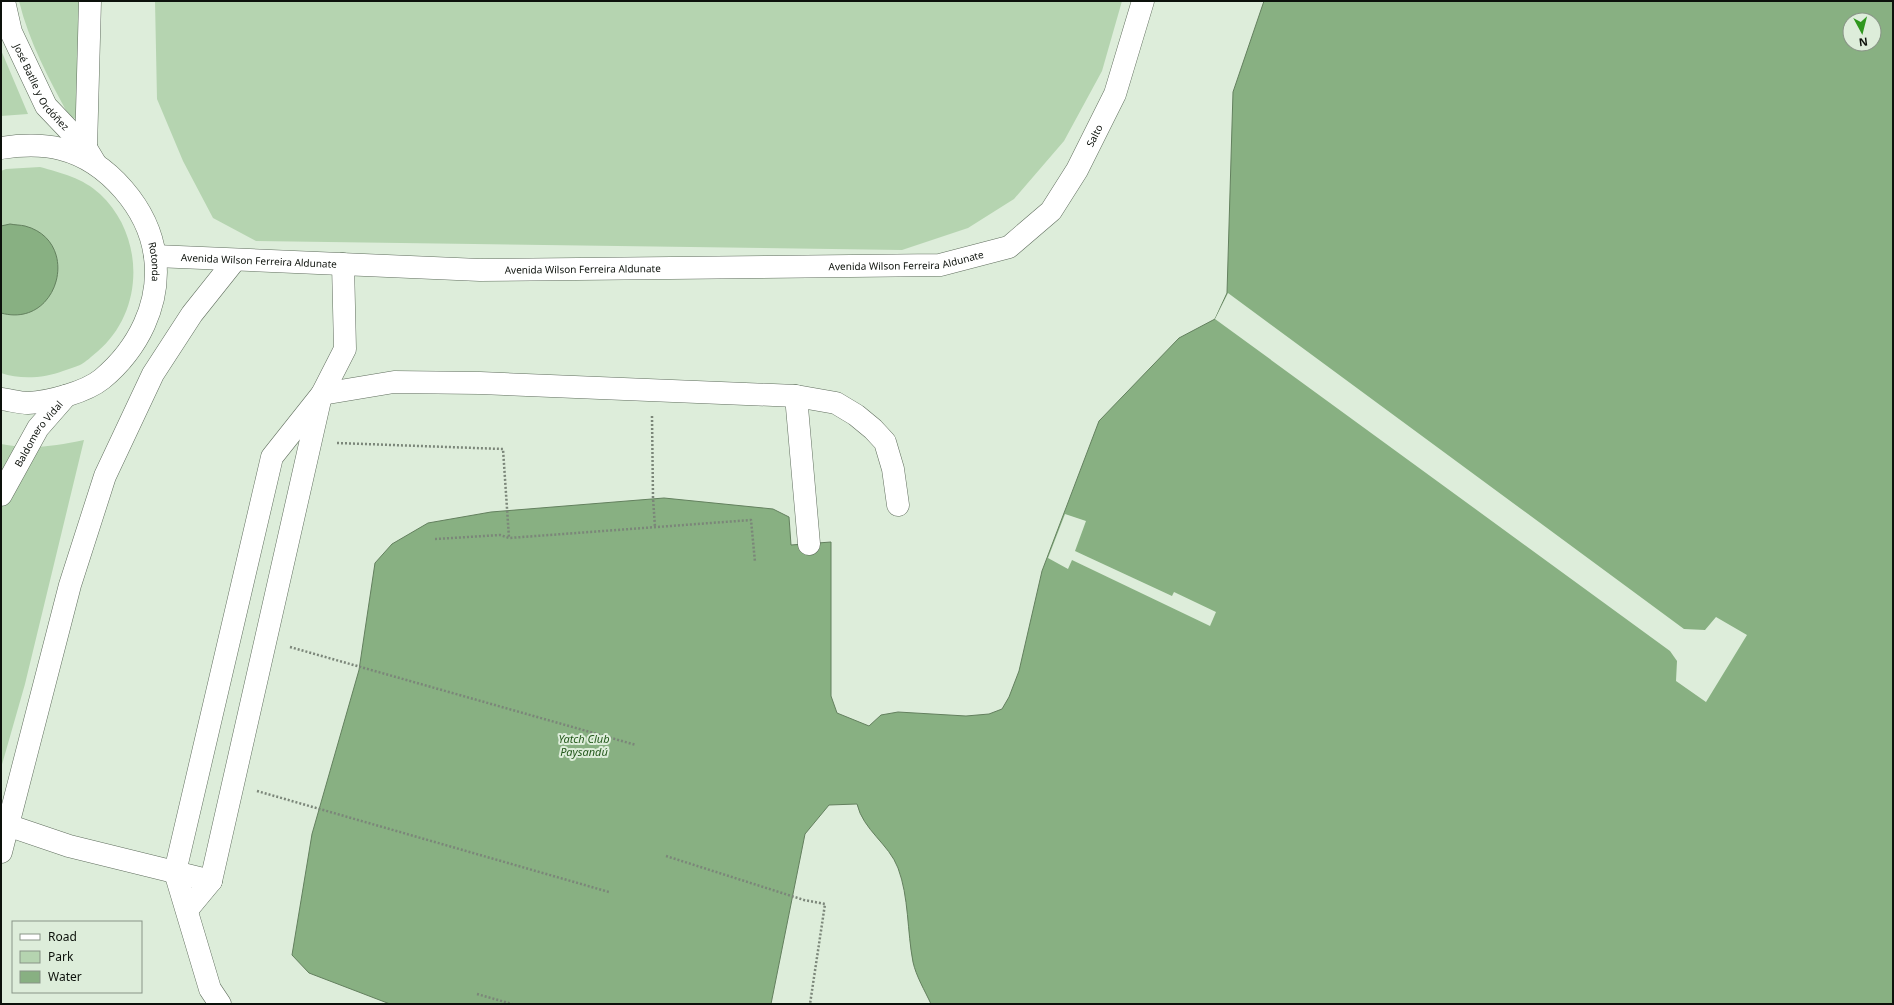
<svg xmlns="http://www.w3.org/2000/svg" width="1894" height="1005" font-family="'Noto Sans',sans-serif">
  <rect width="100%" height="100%" fill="#ddedda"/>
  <path fill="#b5d4b0" d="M19,1H83L76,119L69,116C49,79 29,42 19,1Z
    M155,1H1122L1102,71L1064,141L1014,199L968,228L902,250L256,241L213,218L183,161L157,99Z
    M1,50L28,114L1,116Z
    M40,167C61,173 83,178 100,194C145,236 145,312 97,352C92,356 86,362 80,365C75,367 69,369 63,371C44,378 21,380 1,373V171L6,169Z
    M84,440L25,684L1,768V444C30,450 55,446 84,440Z"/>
  <path fill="#88b082" stroke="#63805e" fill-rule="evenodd" d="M1264,1H1893V1004H931C925,991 916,976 913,962C907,931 909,897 898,868C889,844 863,830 857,804L829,805L805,834L771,1004H390L309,973L292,955L312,834L359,670L375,563L392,544L428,523L491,512L664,498L773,509L789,517L791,545L831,542V696L837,713L869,726L881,715L898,712L966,716L989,714L1002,709L1009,697L1019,671L1042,571L1099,421L1179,338L1215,319L1227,293L1233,92ZM1850,20H1874V44H1850Z
    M10,224C15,225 21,225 25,226C82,241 59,329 1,313V226Z"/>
  <path fill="#ddedda" d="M1228,293L1684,629L1705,630L1716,617L1747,635L1706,702L1676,681L1677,661L1670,651L1215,319Z
    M1065,514L1086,521L1075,551L1172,596L1174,592L1216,612L1210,626L1072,560L1068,569L1048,558Z"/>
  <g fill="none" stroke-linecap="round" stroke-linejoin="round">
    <g stroke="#606e5e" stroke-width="23">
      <g id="minor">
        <path id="s1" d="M4,1L11,32L46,106L86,148L95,163"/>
        <path id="s2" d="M1,148C21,145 41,144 61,149C108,161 149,209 155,257C161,304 138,349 102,379C86,392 49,402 28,403C19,403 10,400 1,399"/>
        <path d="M86,148L90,1"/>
        <path id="s3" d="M155,256L480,270L940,265L1009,247L1051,211L1077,170L1115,94L1143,1"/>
        <path d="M322,394L394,382L480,383L796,396L836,403L856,415L873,429L885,442L893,469L898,505"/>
        <path d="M796,396L809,544"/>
        <path id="s4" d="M1,495L38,428L66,396"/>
        <path d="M1,823L69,846L211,881"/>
        <path d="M1,852L70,585L105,476L153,374L192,314L235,260"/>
        <path d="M187,910L211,881L320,400"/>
        <path d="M220,1004L210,989L175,872L272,457L322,394L345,349L343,264"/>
      </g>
    </g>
    <path stroke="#7b8679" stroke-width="2.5" stroke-dasharray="2 2" stroke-linecap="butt" d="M652,416L653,498L655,527
      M337,443L503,449L509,538
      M435,539L500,535L509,538L751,520L755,562
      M290,647L636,745
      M257,791L609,892
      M666,856L804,900L825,904L810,1004
      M477,994L512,1004"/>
    <use href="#minor" stroke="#fff" stroke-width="22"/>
  </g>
  <g text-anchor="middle" stroke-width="4" stroke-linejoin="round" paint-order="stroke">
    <g font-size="10" fill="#0c110b" stroke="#ddedda">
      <text dy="4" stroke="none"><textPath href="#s1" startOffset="95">José Batlle y Ordóñez</textPath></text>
      <text dy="4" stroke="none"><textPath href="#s3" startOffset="999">Salto</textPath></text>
      <text dy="4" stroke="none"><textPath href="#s3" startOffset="752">Avenida Wilson Ferreira Aldunate</textPath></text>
      <text dy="4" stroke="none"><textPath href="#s3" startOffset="104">Avenida Wilson Ferreira Aldunate</textPath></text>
      <text dy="4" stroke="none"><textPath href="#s2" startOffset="216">Rotonda</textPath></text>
      <text dy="4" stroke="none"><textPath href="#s3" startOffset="428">Avenida Wilson Ferreira Aldunate</textPath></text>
      <text dy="4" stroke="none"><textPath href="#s4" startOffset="72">Baldomero Vidal</textPath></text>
    </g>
    <g font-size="11" font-style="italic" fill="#24591c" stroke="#ddedda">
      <text x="584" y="743">Yatch Club<tspan x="584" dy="13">Paysandú</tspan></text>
    </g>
  </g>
  <rect width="1894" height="1005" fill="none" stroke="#0c110b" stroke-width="4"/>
  <rect x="12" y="921" width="130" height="72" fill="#ddedda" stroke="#899587"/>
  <rect x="20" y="934" width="20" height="6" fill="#ffffff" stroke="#899587"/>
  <text x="48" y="941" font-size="12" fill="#0c110b">Road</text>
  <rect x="20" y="951" width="20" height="12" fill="#b5d4b0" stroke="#899587"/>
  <text x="48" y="961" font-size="12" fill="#0c110b">Park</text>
  <rect x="20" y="971" width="20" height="12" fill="#88b082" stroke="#899587"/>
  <text x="48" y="981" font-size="12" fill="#0c110b">Water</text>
  <g transform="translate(1862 32) rotate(173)"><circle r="19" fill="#ddedda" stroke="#899587"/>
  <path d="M0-3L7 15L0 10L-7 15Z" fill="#2f971e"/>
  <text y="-6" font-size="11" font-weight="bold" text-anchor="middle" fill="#0c110b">N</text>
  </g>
</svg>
